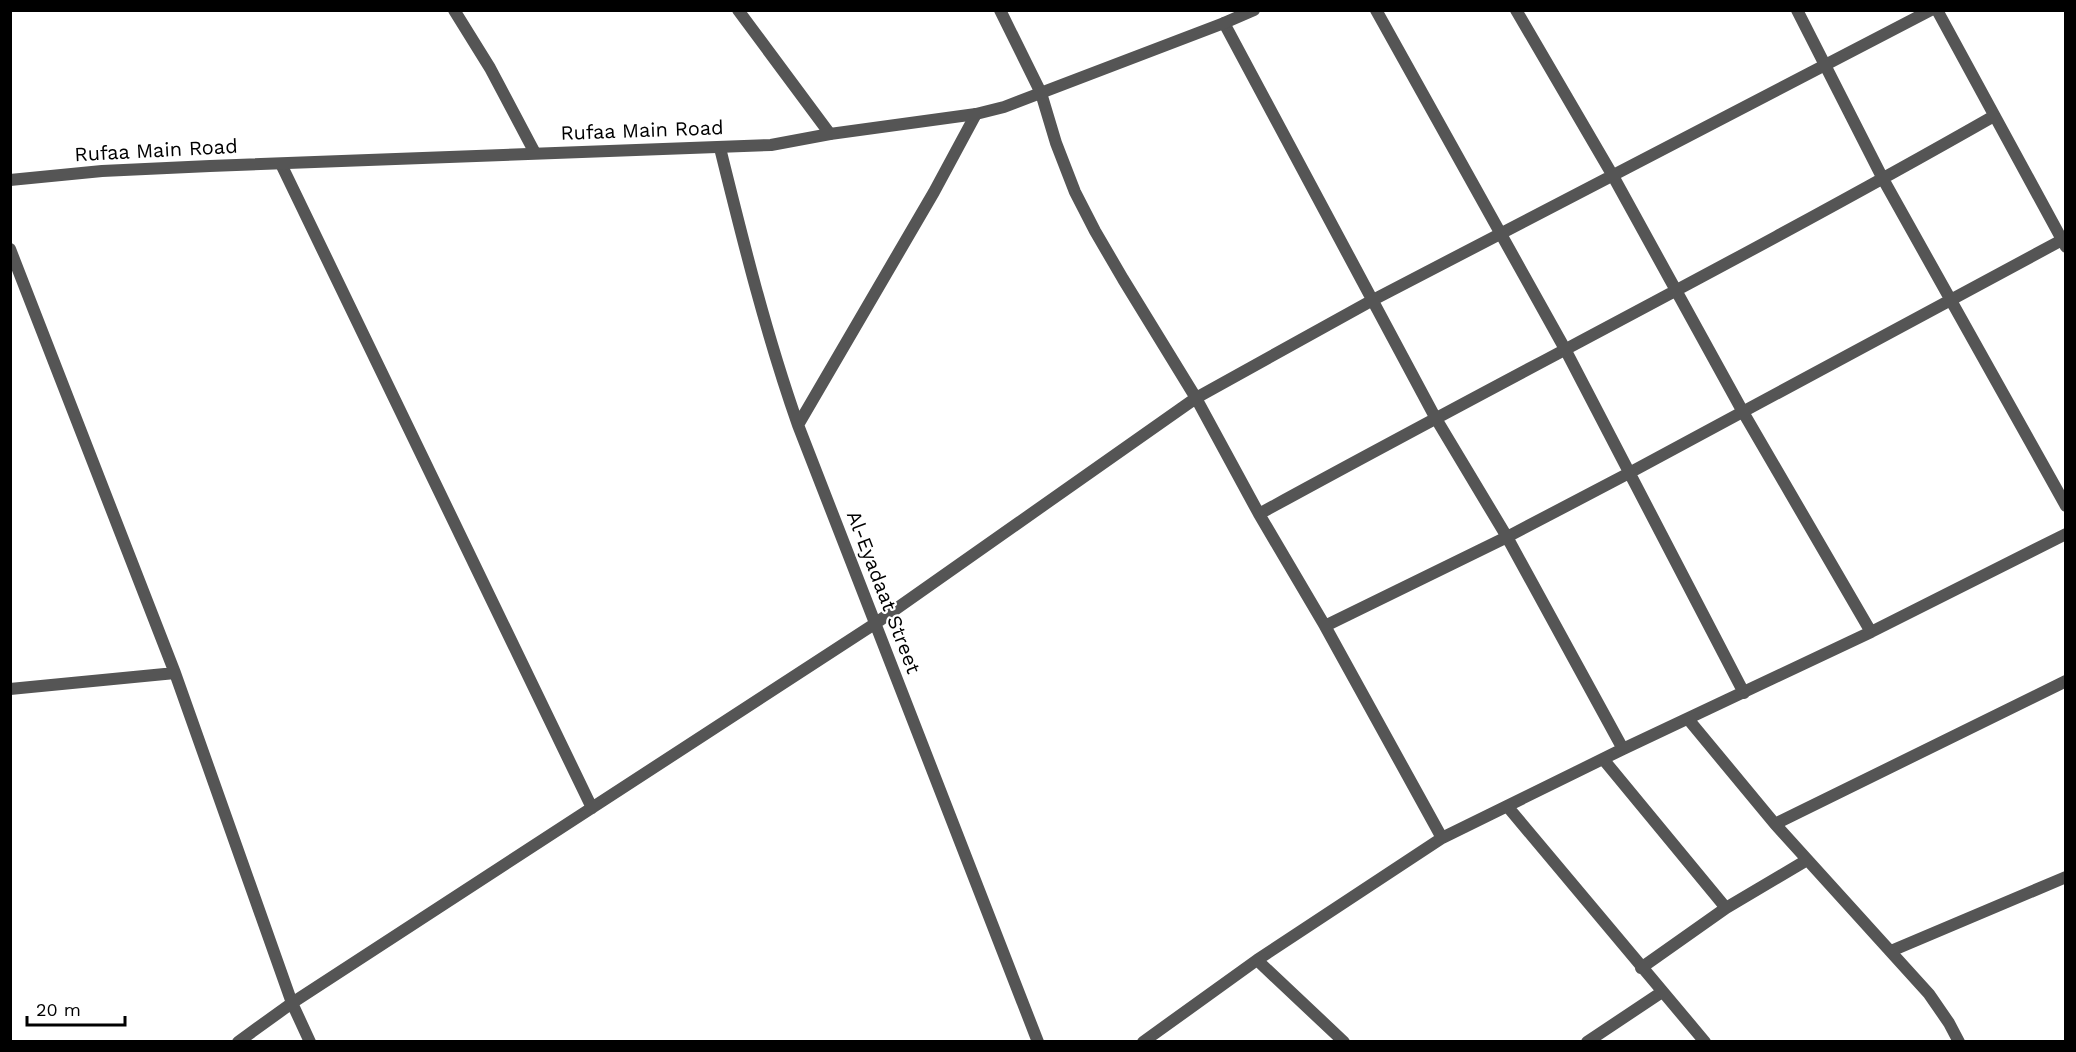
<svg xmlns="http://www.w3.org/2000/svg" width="2076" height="1052" font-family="'Work Sans',sans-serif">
  <rect width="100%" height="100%" fill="#fff"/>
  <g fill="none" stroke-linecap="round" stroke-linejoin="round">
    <path stroke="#555" stroke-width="12" d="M454,10L490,68L535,153
      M738,10L830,134
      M1000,10L1041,93L1056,143L1075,192L1095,231L1123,279L1196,398L1259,514L1325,626L1442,838
      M1376,10L1565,349L1744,693
      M1516,10L1613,176L1743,412L1871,632
      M1797,10L1883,179L2066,506
      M1937,10L2066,247
      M1224,23L1435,417L1507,537L1623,749
      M720,148C743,241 766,334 798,425L1038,1042
      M281,164L592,808
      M10,249L175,673L292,1003L310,1042
      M798,425L934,192L976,114
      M1259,514C1503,380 1752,254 1994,116
      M1325,626L1507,537L1631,472L2062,240
      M10,689L175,673
      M1688,719L1775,824L1929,994L1949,1023L1959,1042
      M1603,759L1726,908
      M1507,806L1705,1042
      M1775,824L2066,681
      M1891,951L2066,877
      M1257,960L1344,1042
      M1641,968L1726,908L1807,860
      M238,1042L292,1003L876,623L1196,398L1371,301L1931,10
      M1143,1042L1257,960L1442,838L1623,749L1871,632L2066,534
      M1587,1042L1662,992"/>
    <path stroke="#555" stroke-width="12" d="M10,180L102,171L210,166L771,145L830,134L976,114L1004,107L1224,23L1254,10"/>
  </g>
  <g text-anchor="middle" stroke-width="4.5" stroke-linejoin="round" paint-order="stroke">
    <g font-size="20" fill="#000" stroke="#fff">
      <text transform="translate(642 130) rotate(-2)" y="7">Rufaa Main Road</text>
      <text transform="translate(156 150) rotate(-3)" y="7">Rufaa Main Road</text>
      <text transform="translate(884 592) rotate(69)" y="7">Al-Eyadaat Street</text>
    </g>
  </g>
  <rect width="2076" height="1052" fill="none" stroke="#000000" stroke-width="24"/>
  <path d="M27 1016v9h98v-9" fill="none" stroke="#000000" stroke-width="3"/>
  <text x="36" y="1016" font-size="18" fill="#000000" stroke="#ffffff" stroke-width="4.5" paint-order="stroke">20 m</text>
</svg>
